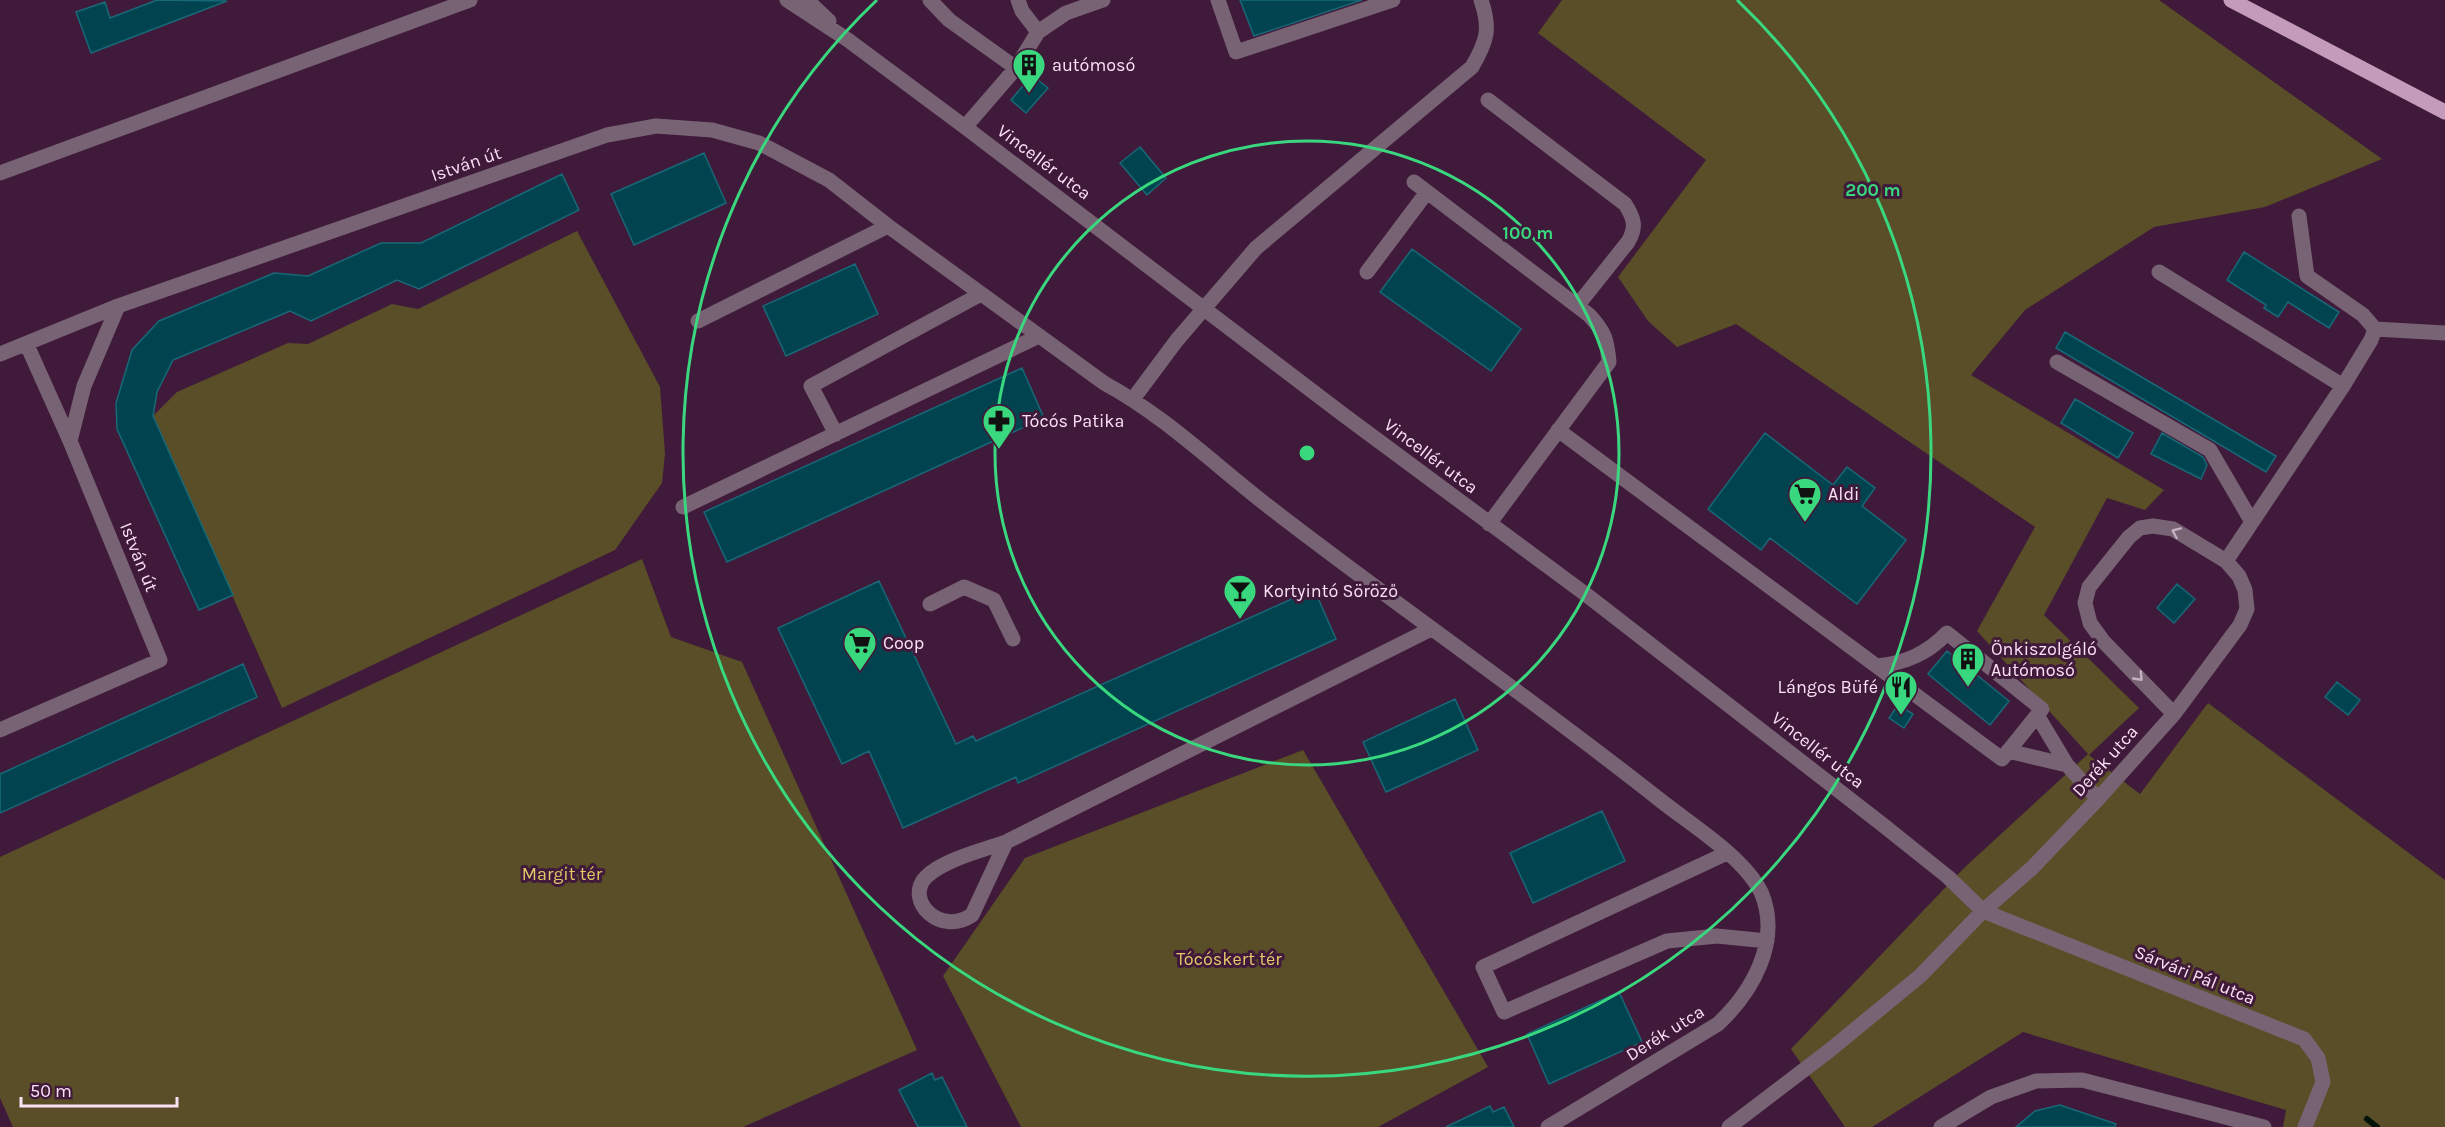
<svg xmlns="http://www.w3.org/2000/svg" width="2445" height="1127" font-family="Karla,sans-serif">
  <rect width="100%" height="100%" fill="#401a3a"/>
  <path fill="#594e27" d="M1562,0H2159L2382,159L2265,207L2154,227L2025,310L1971,375L2164,490L2145,510L2107,498L2044,615L2139,708L2089,755L2140,794L2208,703L2445,880V1127H2283L2286,1110L2023,1032L1872,1127H1845L1791,1049L1964,868L2088,754L1977,631L2035,527L1736,324L1677,347L1648,321L1618,277L1706,160L1538,33Z
    M577,231L660,387L665,454L662,483L615,550L282,708L153,416L177,392L288,343L308,344L392,304L418,309Z
    M642,559L671,637L742,662L917,1050L743,1127H13L0,1098V857Z
    M1303,750L1488,1067L1378,1127H1021L943,976L1025,858Z"/>
  <g fill="none" stroke-linecap="round" stroke-linejoin="round">
    <path stroke="#021308" stroke-width="6" d="M2367,1119L2377,1127"/>
  </g>
  <path fill="#01444f" stroke="#176978" stroke-width="1.5" d="M157,0L227,1L91,53L76,12L105,2L110,18Z
    M1240,0H1362L1254,36Z
    M1032,75L1048,88L1026,113L1011,100Z
    M1140,147L1166,178L1147,195L1120,163Z
    M704,153L726,203L634,245L611,194Z
    M562,174L579,210L419,289L397,280L311,321L290,311L173,360L157,392L153,416L233,595L199,610L117,429L116,403L132,350L159,321L274,273L308,276L381,243H421Z
    M1412,249L1521,329L1491,371L1380,292Z
    M2244,252L2339,312L2329,328L2288,302L2278,317L2264,308L2266,305L2227,280Z
    M855,264L878,314L786,356L763,306Z
    M2065,332L2276,456L2266,472L2056,348Z
    M1022,368L1044,418L727,562L704,512Z
    M2075,399L2133,433L2118,458L2061,423Z
    M1765,433L1833,485L1847,467L1875,488L1862,506L1906,540L1857,604L1770,538L1761,550L1708,509Z
    M2162,433L2203,457L2207,465L2201,479L2151,454Z
    M879,581L956,744L973,736L976,741L1314,589L1336,639L1018,783L1016,777L903,828L869,751L842,764L778,628Z
    M2177,584L2195,599L2174,623L2157,608Z
    M1947,651L2009,701L1990,725L1928,674Z
    M243,664L257,697L0,813V774Z
    M2337,682L2360,700L2348,715L2325,697Z
    M1455,699L1478,750L1386,792L1363,742Z
    M1898,705L1913,714L1904,728L1889,718Z
    M1602,811L1625,861L1533,903L1510,853Z
    M1619,992L1642,1042L1549,1084L1527,1034Z
    M932,1073L935,1080L942,1077L967,1127H918L899,1090Z
    M2060,1105L2116,1124L2115,1127H2016L2035,1111Z
    M1490,1106L1493,1112L1504,1107L1514,1127H1446Z"/>
  <g fill="none" stroke-linecap="round" stroke-linejoin="round">
    <path stroke="#776373" stroke-width="15" d="M787,0L848,40L965,127L1345,416L1588,596L1883,825L1948,877L1983,911L2304,1039L2318,1058L2323,1082L2305,1127
      M807,0L829,21
      M930,0L949,20L1016,68
      M1018,0L1022,11L1038,32
      M1218,0L1236,52L1393,0
      M1488,100L1625,204C1634,218 1637,227 1628,242L1577,306
      M965,127L1016,68L1038,32L1066,13L1103,0
      M0,173L470,0
      M1414,182L1589,315C1605,332 1607,340 1609,362L1489,524
      M1367,272L1427,192
      M2159,272L2343,386
      M698,321L888,226
      M2375,329L2445,333
      M27,345L70,441
      M0,354L118,306L607,135L656,126L712,130L759,143L829,180L888,226L1104,383C1167,417 1220,470 1277,513C1403,610 1535,701 1660,800C1690,824 1744,857 1761,892C1782,941 1752,992 1718,1024L1548,1127
      M2057,362L2210,450L2252,522
      M1133,399L1177,340L1256,248L1472,67C1487,41 1491,29 1481,0
      M1558,430L2002,759L2042,709L1947,633C1927,654 1905,663 1877,666
      M836,434L811,386L981,294
      M683,507L1039,336
      M2226,561L2343,386L2371,340L2375,329L2363,315L2307,276L2299,216
      M930,604L964,587L994,600L1013,639
      M2037,715L2067,765
      M0,730L160,660L70,441L84,386L118,306
      M2008,751L2067,765L2098,799
      M1006,842L1431,629
      M1006,842L972,915C940,937 904,900 926,877C943,860 983,850 1006,842Z
      M1727,853L1483,967L1504,1012L1667,941L1717,936L1767,941
      M1729,1127L1830,1050L1920,976L1983,911L2032,868L2098,799L2174,714L2240,625L2247,609L2245,590L2239,576L2226,561L2173,529L2153,526L2140,528L2129,537L2089,587L2085,603L2090,623L2103,641L2174,714
      M1941,1127L1991,1097L2036,1081L2082,1080L2264,1127"/>
    <path stroke="#c49bbb" stroke-width="15" d="M2231,0L2445,112"/>
  </g>
  <defs><path id="oneway-chevron" d="M-2-3.5L2.5 0L-2 3.5" fill="none" stroke-width="1.6" stroke-linecap="round" stroke-linejoin="round" transform="scale(1.5)"/></defs>
  <g stroke="#c6afc1">
    <use href="#oneway-chevron" transform="translate(2176 532) rotate(-156)"/>
    <use href="#oneway-chevron" transform="translate(2139 677) rotate(46)"/>
  </g>
  <g fill="none" stroke="#39d87f" stroke-width="3">
    <circle cx="1307" cy="453" r="312"/>
    <path d="M1737 0A624 624 0 1 1 877 0"/>
  </g>
  <defs>
    <g id="building-pin" transform="scale(1.725)"><path d="M0 17L-7.5 6A9.5 9.5 0 1 1 7.5 6Z" fill="#39d87f" stroke="#401a3a"/><path d="M-4-6H4V6H1V3H-1V6H-4ZM-2.5-4.3h1.7v1.8h-1.7ZM.8-4.3h1.7v1.8H.8ZM-2.5-1h1.7V.8h-1.7ZM.8-1h1.7V.8H.8Z" fill="#111"/></g>
    <g id="pharmacy-pin" transform="scale(1.725)"><path d="M0 17L-7.5 6A9.5 9.5 0 1 1 7.5 6Z" fill="#39d87f" stroke="#401a3a"/><path d="M-2-6h4v4h4v4h-4v4h-4v-4h-4v-4h4Z" fill="#111"/></g>
    <g id="supermarket-pin" transform="scale(1.725)"><path d="M0 17L-7.5 6A9.5 9.5 0 1 1 7.5 6Z" fill="#39d87f" stroke="#401a3a"/><path d="M-6-5.5h2.5l.6 2H6L4.5 2H-2.5L-4.4-4H-6ZM-1.5 3.2a1.3 1.3 0 1 0 .1 0ZM3 3.2a1.3 1.3 0 1 0 .1 0Z" fill="#111"/></g>
    <g id="bar-pin" transform="scale(1.725)"><path d="M0 17L-7.5 6A9.5 9.5 0 1 1 7.5 6Z" fill="#39d87f" stroke="#401a3a"/><path d="M-6-5H6L.8 .8V4.5H3.5V6h-7V4.5H-.8V.8Z" fill="#111"/></g>
    <g id="restaurant-pin" transform="scale(1.725)"><path d="M0 17L-7.5 6A9.5 9.5 0 1 1 7.5 6Z" fill="#39d87f" stroke="#401a3a"/><path d="M-5-6h1v4h1v-4h1v4h1v-4h1v5L-1.5 .5V6h-2V.5L-5-1ZM5-6V6H3V1.5H1.5Q1.5-4 5-6Z" fill="#111"/></g>
  </defs>
  <g fill-rule="evenodd">
    <use href="#building-pin" x="1029" y="65"/>
    <use href="#pharmacy-pin" x="999" y="421"/>
    <use href="#supermarket-pin" x="1805" y="494"/>
    <use href="#bar-pin" x="1240" y="591"/>
    <use href="#supermarket-pin" x="860" y="643"/>
    <use href="#building-pin" x="1968" y="659"/>
    <use href="#restaurant-pin" x="1901" y="687"/>
  </g>
  <g text-anchor="middle" stroke-width="6" stroke-linejoin="round" paint-order="stroke">
    <g font-size="18" fill="#fbe1f5" stroke="#401a3a" text-anchor="start">
      <text x="1052" y="71">autómosó</text>
      <text x="1022" y="427">Tócós Patika</text>
      <text x="1828" y="500">Aldi</text>
      <text x="1263" y="597">Kortyintó Söröző</text>
      <text x="883" y="649">Coop</text>
      <text x="1991" y="655">Önkiszolgáló<tspan x="1991" dy="21">Autómosó</tspan></text>
      <text x="1878" y="693" text-anchor="end">Lángos Büfé</text>
    </g>
    <g font-size="18" fill="#fbe1f5" stroke="#401a3a">
      <text transform="translate(1044 162) rotate(37)" y="6">Vincellér utca</text>
      <text transform="translate(466 164) rotate(-19)" y="6">István út</text>
      <text transform="translate(1431 456) rotate(37)" y="6">Vincellér utca</text>
      <text transform="translate(139 557) rotate(68)" y="6">István út</text>
      <text transform="translate(1818 750) rotate(38)" y="6">Vincellér utca</text>
      <text transform="translate(2105 761) rotate(-48)" y="6">Derék utca</text>
      <text transform="translate(2195 975) rotate(22)" y="6">Sárvári Pál utca</text>
      <text transform="translate(1665 1033) rotate(-32)" y="6">Derék utca</text>
    </g>
    <g font-size="18" fill="#e4c869" stroke="#401a3a">
      <text x="562" y="880">Margit tér</text>
      <text x="1229" y="965">Tócóskert tér</text>
    </g>
  </g>
  <circle cx="1307" cy="453" r="9" fill="#39d87f" stroke="#401a3a" stroke-width="3"/>
  <g font-size="18" text-anchor="middle" font-weight="bold" fill="#39d87f" stroke="#401a3a" stroke-width="6" stroke-linejoin="round" paint-order="stroke">
    <text x="1873" y="196">200 m</text>
    <text x="1528" y="239">100 m</text>
  </g>
  <path d="M21 1097v9h156v-9" fill="none" stroke="#fbe1f5" stroke-width="3"/>
  <text x="30" y="1097" font-size="18" fill="#fbe1f5" stroke="#401a3a" stroke-width="4.5" paint-order="stroke">50 m</text>
</svg>
